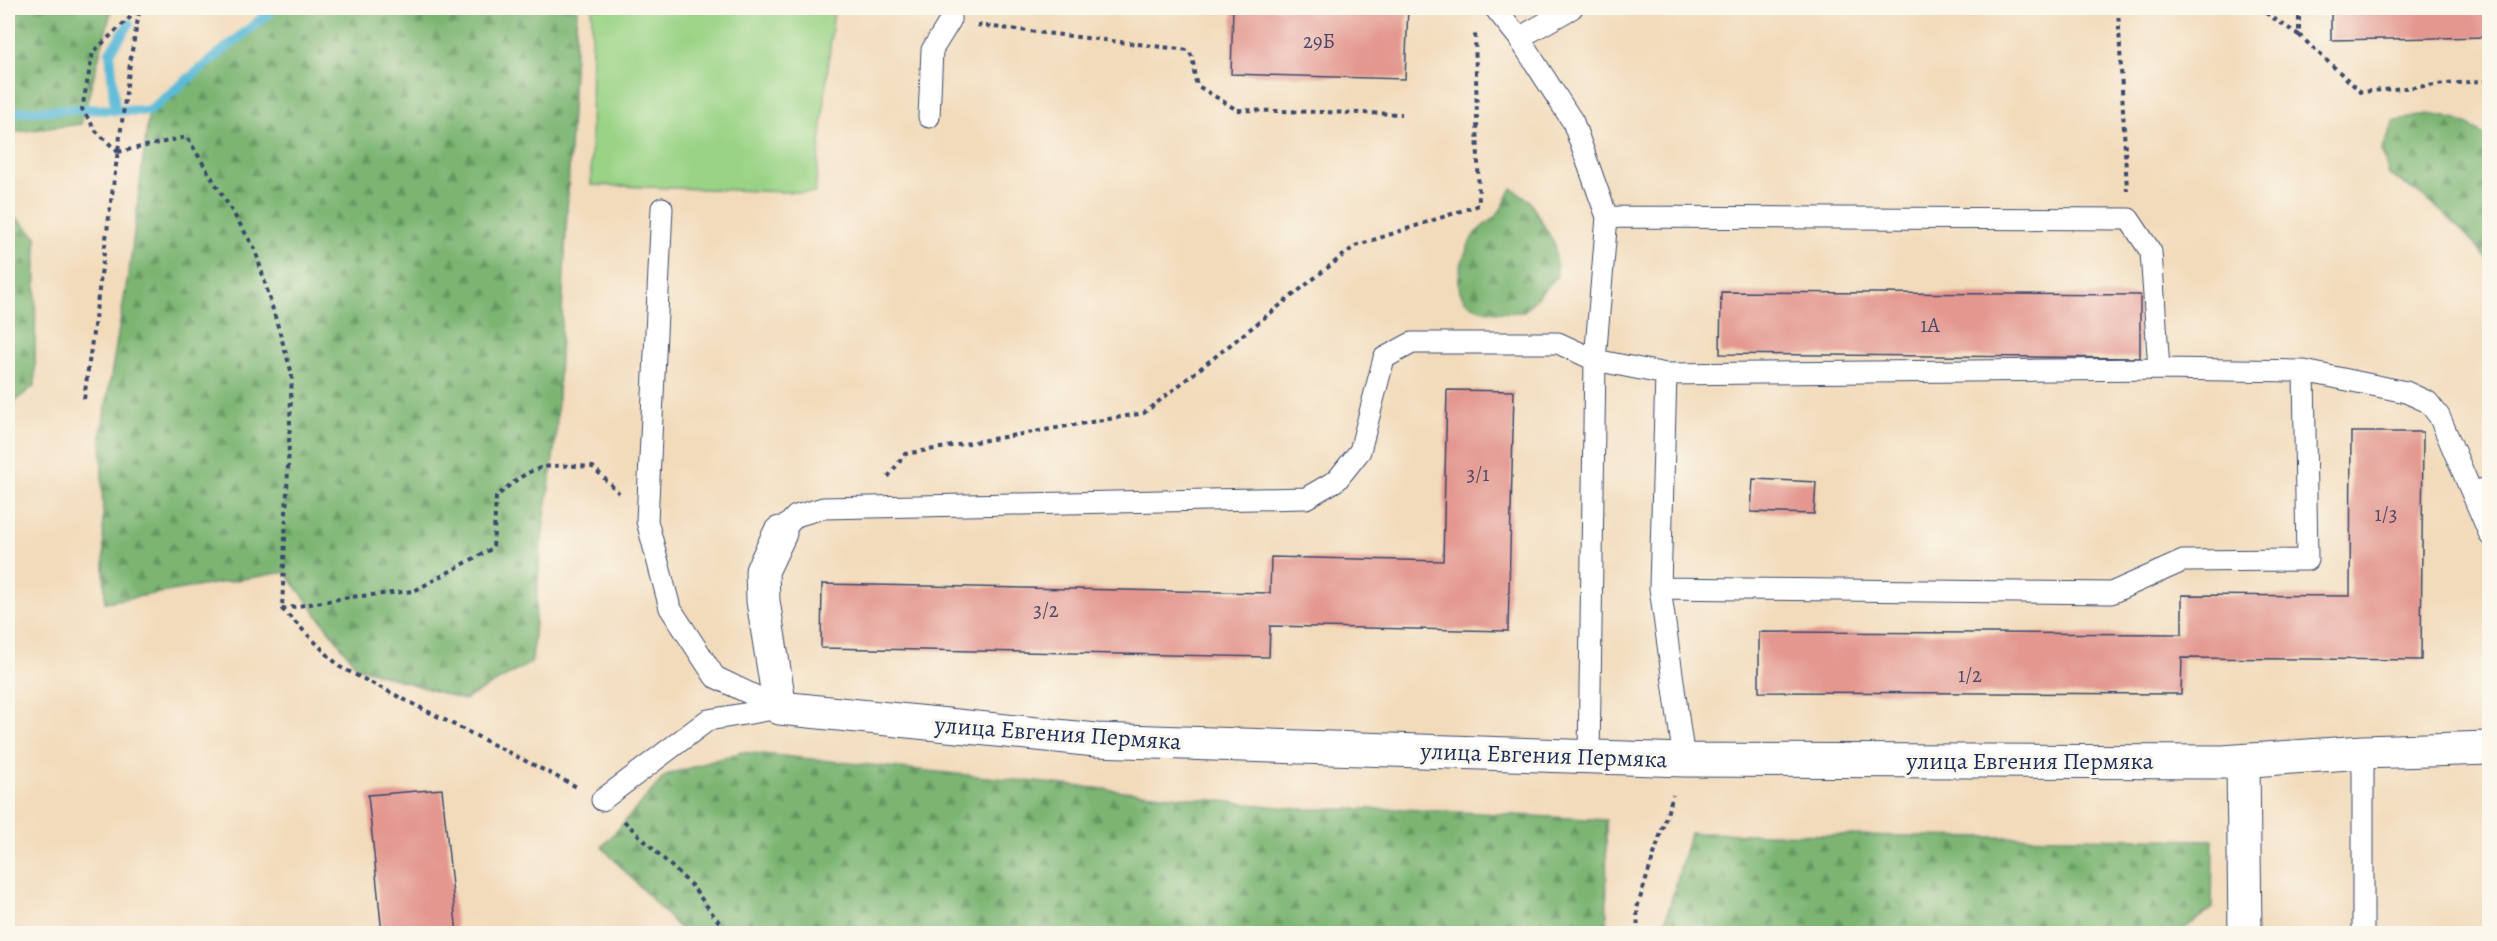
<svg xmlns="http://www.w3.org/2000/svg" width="2497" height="941" font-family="Alegreya,serif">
  <defs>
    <pattern id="forest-firs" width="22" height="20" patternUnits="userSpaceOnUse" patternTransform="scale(1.5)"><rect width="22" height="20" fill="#7bb572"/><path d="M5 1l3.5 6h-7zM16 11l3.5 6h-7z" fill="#649461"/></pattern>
  </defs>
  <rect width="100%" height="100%" fill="#fbf7ec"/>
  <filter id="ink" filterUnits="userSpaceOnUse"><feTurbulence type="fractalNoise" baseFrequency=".0167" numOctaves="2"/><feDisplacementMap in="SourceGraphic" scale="12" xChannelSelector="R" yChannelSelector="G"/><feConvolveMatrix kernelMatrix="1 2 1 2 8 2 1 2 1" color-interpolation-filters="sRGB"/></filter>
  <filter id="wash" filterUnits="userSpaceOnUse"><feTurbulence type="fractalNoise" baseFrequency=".008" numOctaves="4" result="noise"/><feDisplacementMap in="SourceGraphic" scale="24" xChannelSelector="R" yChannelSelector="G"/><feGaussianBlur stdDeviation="1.35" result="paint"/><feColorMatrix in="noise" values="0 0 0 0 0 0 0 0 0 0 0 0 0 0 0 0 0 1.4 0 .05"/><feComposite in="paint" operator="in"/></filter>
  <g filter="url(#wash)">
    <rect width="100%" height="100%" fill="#f2dbbb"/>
    <path fill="#9ad385" stroke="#5a8172" stroke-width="1.5" d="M592,8H834L815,193L591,185Z"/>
    <path fill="url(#forest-firs)" stroke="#4b7268" stroke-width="1.5" d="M8,8H112L81,124L8,133Z
      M278,8H577L556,436L540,553L532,662L464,700L357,667L285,572L105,602L101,434L131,258L149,111L216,51Z
      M2428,114C2452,117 2472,123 2489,140V261C2461,227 2429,196 2389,175L2382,151L2394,122Z
      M1512,188L1529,200L1555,245L1557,276L1523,312C1462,316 1443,297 1472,238C1477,229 1489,223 1496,216C1503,209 1507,197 1512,188Z
      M8,210L36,236L35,385L8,407Z
      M742,752L1299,809H1402L1606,820L1607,933H684L602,847L666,775Z
      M1690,833L2213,840L2212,908L2177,934L1662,933Z"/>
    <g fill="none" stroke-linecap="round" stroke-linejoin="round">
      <path stroke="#5abad8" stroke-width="10" d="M115,111L110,52L129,24
        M8,112L82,109L149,111L275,8"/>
    </g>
    <g id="blocks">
      <path fill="#e3978f" d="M1233,8H1408L1405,79L1231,74Z
        M2331,8H2490V37L2331,40Z
        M1721,292L2140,295V358L1720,354Z
        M1447,390L1514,391L1508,631L1270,626L1269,657L821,648L822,584L1270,593L1271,557L1443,561Z
        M2351,432H2423L2421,660L2182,658L2181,694L1759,692V632L2182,634V595L2350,596Z
        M1753,479L1816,482L1814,514L1751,512Z
        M442,789L457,934H382L368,795Z"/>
    </g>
  </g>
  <g filter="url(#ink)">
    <use href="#blocks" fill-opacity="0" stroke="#3b496c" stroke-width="1.5"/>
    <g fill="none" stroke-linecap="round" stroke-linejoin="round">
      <g stroke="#3b496c" stroke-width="23">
        <path id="service" d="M1495,8L1519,38L1573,122L1607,217L1595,360L1589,757
          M1519,38L1572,8
          M929,117L932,50L950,21V8
          M662,208L647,521L670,608L715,677L780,708
          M1607,217L2129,219L2151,252L2159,369
          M1666,374L1660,588L1684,760
          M2472,493L2490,487
          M780,533L796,516L823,508L1306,498L1337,480L1360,451L1384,358L1412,343H1558L1595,360L1666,374L2159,369L2304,371L2406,392L2428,402L2439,416L2490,535
          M1660,588L2111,593L2183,561L2307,560L2304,371
          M2363,752V934
          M602,800L708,720L780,708"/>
      </g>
      <g stroke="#3b496c" stroke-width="35">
        <path id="minor" d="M780,533L762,571L763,601L780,708L1096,740L1684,760L2223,762L2363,752L2490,748
          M2243,761L2245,934"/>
      </g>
      <path stroke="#3b496c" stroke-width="4" stroke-dasharray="4.5 4.5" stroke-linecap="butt" d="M2118,8L2127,191
        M2258,8L2299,35
        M2299,8V35L2361,92L2490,80
        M977,25L1188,50C1197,61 1191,74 1198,86L1237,110L1402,114
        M118,152L187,137L255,249L292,374L282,609L340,667L577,787
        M118,152L96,131L82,109L93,52L138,10
        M84,399L131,56L140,8
        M888,477L905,454L1144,413L1355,246L1479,205L1475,32
        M282,609L350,597L414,591L493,548L496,497C534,463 543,464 593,467L619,493
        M624,821L691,885L728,934
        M1638,934L1637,908L1673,795"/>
      <use href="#service" stroke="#fff" stroke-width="21"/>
      <use href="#minor" stroke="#fff" stroke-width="33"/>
    </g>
  </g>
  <g text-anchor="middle" stroke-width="6" stroke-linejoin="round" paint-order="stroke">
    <g font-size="21" fill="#4d496a">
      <text x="1319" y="48">29Б</text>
      <text x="1930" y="332">1А</text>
      <text x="1478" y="481">3/1</text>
      <text x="2386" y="521">1/3</text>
      <text x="1046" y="617">3/2</text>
      <text x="1970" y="682">1/2</text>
    </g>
    <g font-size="24" fill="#1b2f5e" stroke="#fbf7ec">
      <text transform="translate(1058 733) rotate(4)" y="8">улица Евгения Пермяка</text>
      <text transform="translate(1544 755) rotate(2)" y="8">улица Евгения Пермяка</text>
      <text x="2030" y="769">улица Евгения Пермяка</text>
    </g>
  </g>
  <rect width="2497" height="941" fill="none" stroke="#fbf7ec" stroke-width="30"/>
</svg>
